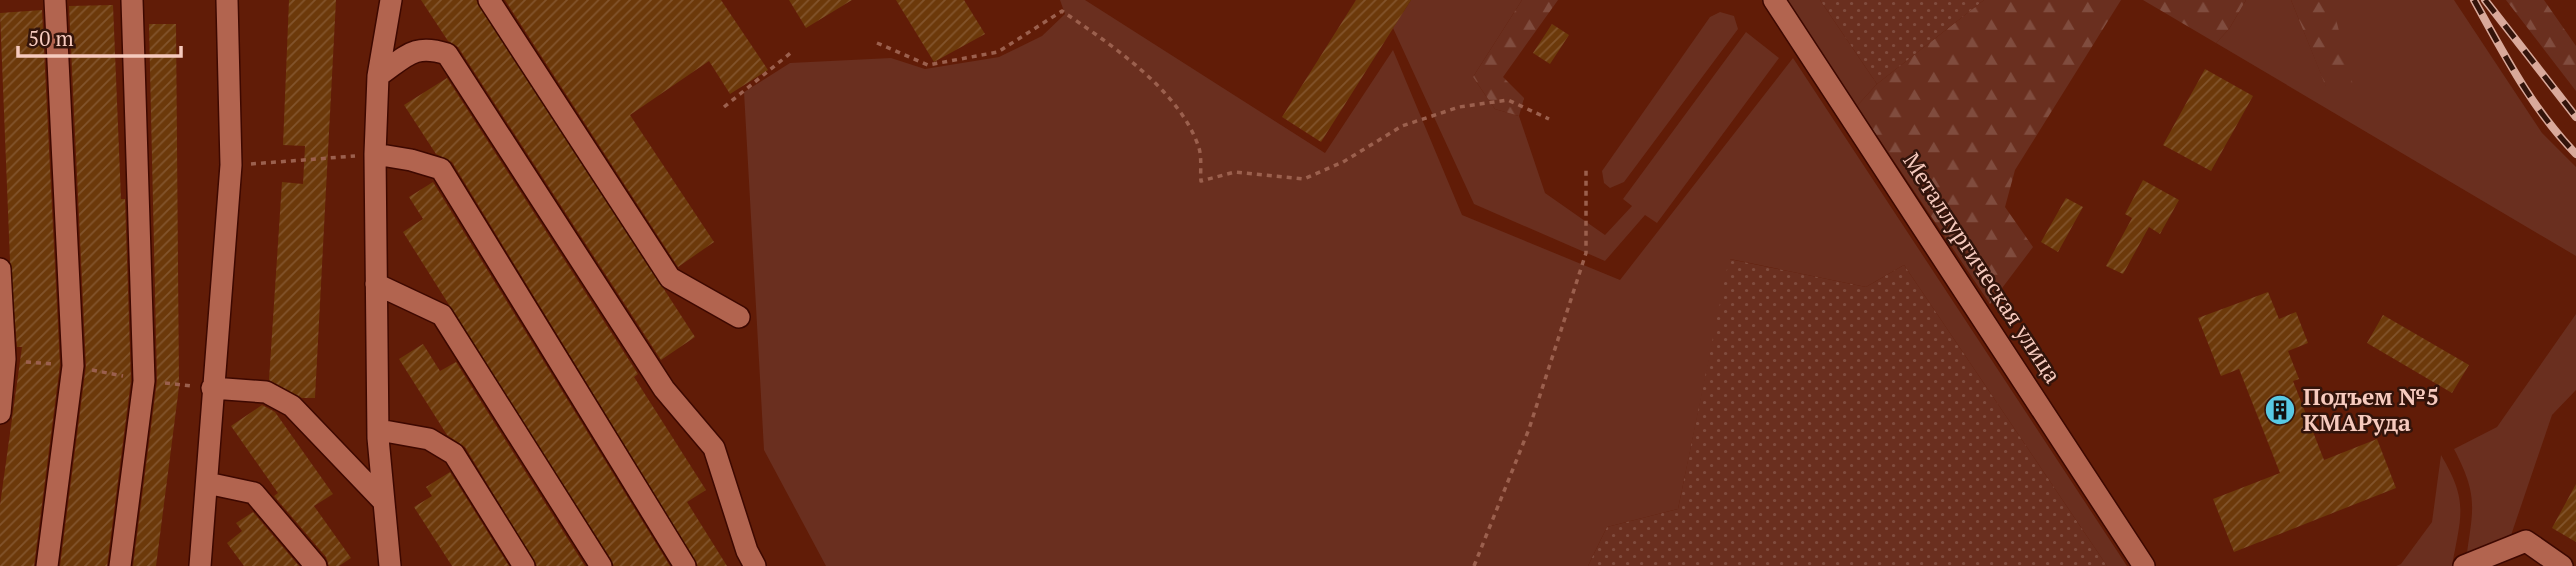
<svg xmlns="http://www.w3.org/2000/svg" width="2576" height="566" font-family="'PT Serif',serif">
  <defs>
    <pattern id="forest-firs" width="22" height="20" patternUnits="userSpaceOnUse" patternTransform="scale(1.75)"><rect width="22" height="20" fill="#6a2f1f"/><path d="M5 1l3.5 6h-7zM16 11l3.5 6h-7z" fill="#804c3e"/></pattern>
    <pattern id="garden-dots" width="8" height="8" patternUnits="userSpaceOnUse" patternTransform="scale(1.75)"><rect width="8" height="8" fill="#6a2f1f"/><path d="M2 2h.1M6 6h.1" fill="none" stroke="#804c3e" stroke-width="1.8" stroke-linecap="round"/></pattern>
    <pattern id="building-hatch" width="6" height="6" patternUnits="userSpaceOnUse" patternTransform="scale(1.75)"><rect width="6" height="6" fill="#6c390a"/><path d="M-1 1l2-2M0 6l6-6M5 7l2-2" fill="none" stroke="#82542c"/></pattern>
  </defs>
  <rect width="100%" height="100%" fill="#611c07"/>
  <path fill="#6a2f1f" d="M1060,0H1085L1325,153L1393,50L1462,215L1620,280L1793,58L2127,566H2107L1904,265L1866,287L1730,259L1678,509L1607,527L1588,566H826L764,450L744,92L790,63L891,58L925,69L999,57L1042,36L1065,14Z
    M1411,0H1522L1473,77L1495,109L1519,116L1545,193L1605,235L1632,206L1623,199L1746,32L1779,58L1657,223L1645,215L1605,261L1474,204L1393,28Z
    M1787,0H1820L1877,84L1857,106Z
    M2246,0H2291L2326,86L2330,0H2454L2542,133L2576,167V256L2216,43L2229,29Z
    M1720,12L1734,16L1738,29L1624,182L1610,188L1604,183L1602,171L1710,17Z
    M2576,314V390L2552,415L2506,550L2466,560C2473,508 2479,497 2454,449L2497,427Z
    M2441,455C2469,502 2461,515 2452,566H2396L2401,564L2432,522Z"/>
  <path fill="url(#forest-firs)" d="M1522,0H1558L1503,77L1524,98L1519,116L1495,109L1473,77Z
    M1984,0H2121L2015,170L2005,207L2033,247L1990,304L1857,106L1877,84Z
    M2143,0H2246L2229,29L2216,43Z
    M2291,0H2331L2354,89L2326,87Z
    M2506,0H2544L2576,46V91Z"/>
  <path fill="url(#garden-dots)" d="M1820,0H1984L1877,84Z
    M1729,259L1866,287L1904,265L2107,566H1588L1607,527L1678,509Z"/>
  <path fill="url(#building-hatch)" d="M289,0H336L315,398H302L269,380L282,182L303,184L305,146L283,145Z
    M421,0H476L695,337L661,360L458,47L448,41Z
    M505,0H721L768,70L730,94L709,61L630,115L714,242L678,267Z
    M789,0H852L806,28Z
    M896,0H964L985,34L934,62Z
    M1356,0H1411L1321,142L1282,117Z
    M113,5L121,199H125L131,380L107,566H60L86,366L69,6Z
    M42,10L60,365L34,566H0V505L22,347H17L10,261L0,13Z
    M149,24H176L179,387L156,566H133L157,381Z
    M1552,24L1569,35L1550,64L1533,53Z
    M2205,69L2253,96L2211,171L2163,145Z
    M447,78L638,374L634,377L706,490L687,502L727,566H698L452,162L436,154L404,105Z
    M2143,180L2179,200L2160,234L2149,227L2123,274L2106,266L2132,218L2125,214Z
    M433,182L670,566H614L403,232L423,219L409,197Z
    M2066,198L2083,207L2058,252L2041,242Z
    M2268,292L2279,319L2296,312L2308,343L2288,351L2299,379L2293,381L2324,460L2377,439L2396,488L2234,552L2213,499L2280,473L2239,369L2221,376L2198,318Z
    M2383,315L2469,365L2452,393L2367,343Z
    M423,344L440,371L456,362L585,566H537L465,447L447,435L399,359Z
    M262,405L275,412L333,494L314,506L351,558L339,566H329L326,557L274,496L278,493L231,426Z
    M450,472L509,566H452L414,507L432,496L426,487Z
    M2576,484V542L2552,528Z
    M253,512L299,566H244L227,543L242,531L236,523Z"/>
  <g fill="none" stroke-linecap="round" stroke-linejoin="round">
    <g stroke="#3d0800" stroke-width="24">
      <path id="minor" d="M489,0L670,278L739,317
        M1774,0L2144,566
        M378,76C406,57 413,43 447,54L664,389L714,448L747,551L755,566
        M375,154L411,160L441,169L685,566
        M0,269L5,359L0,413
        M376,284L442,315L601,566
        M212,388L266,392L292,406L384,502
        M379,430L429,439L454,454L524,566
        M207,483L254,493L316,566
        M47,566L73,366L55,0
        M120,566L144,381L132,0
        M200,566L231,165L227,0
        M390,566L378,438L375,154L378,76L391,0
        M2464,566L2526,541L2562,566"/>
    </g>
    <path stroke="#9b604e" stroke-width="3.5" stroke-dasharray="5 5" stroke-linecap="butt" d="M877,43L928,65L998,52L1062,11C1110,44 1180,90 1199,148C1202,158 1200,171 1201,181L1235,172L1304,179L1343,162L1402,126L1459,107L1508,100L1549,119
      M724,107L793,51
      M251,164L355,156
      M26,362L54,364
      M92,370L123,376
      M165,383L192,386
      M1474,566L1529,429L1586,253V166"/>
    <use href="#minor" stroke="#b2644f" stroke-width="21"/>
    <g stroke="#d9a99b" stroke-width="8">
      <path id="rail" d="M2474,0C2504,54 2532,109 2576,154
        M2485,0L2576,117"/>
    </g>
    <use href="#rail" stroke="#33140b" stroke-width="5" stroke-dasharray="16" stroke-linecap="butt"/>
  </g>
  <defs>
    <g id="building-disc" transform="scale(1.575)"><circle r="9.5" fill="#58c9e4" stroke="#33140b"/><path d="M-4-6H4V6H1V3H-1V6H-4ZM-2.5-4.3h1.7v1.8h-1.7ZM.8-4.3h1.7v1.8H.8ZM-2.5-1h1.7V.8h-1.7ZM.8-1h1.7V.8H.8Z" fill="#111"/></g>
  </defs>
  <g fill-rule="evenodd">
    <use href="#building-disc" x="2280" y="410"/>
  </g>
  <g text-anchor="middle" stroke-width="5" stroke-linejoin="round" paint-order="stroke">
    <g font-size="23" fill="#f6cabe" stroke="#33140b">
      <text transform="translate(1982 268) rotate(57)" y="8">Металлургическая улица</text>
    </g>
    <g font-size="23" font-weight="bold" fill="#f6cabe" stroke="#33140b" text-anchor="start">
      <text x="2303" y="405">Подъем №5<tspan x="2303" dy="26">КМАРуда</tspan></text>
    </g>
  </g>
  <path d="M18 46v10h163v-10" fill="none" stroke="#f6cabe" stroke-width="3.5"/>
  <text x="28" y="46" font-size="21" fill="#f6cabe" stroke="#33140b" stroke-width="5" paint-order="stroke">50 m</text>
</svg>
